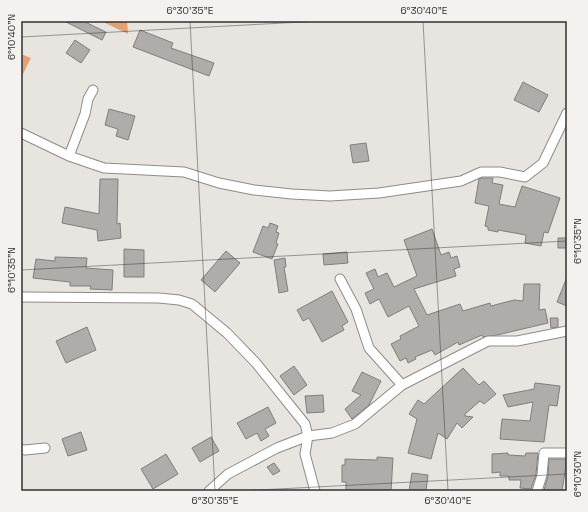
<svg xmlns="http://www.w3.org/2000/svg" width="588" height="512" font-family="'Space Grotesk',sans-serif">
  <rect width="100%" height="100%" fill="#e8e4e0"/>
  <path fill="#e3a274" d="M101,21H127L128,34Z
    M21,54L31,58L21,78Z"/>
  <path fill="#b0aca9" stroke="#827e7b" d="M64,21H83L106,32L102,40Z
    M140,30L173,43L171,48L214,63L209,76L133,47Z
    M75,40L90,50L81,63L66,53Z
    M523,82L548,95L539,112L514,100Z
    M109,109L135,116L128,140L116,136L118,129L105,125Z
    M366,143L369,161L353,163L350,145Z
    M482,178H493L492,183L503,185L499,204L515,207L522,186L560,198L548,233L544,232L541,246L525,243L526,235L498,230V232L488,230V227L485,226L489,206L475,203L479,179Z
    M100,179H118L117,224L120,223L121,238L98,241L97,230L62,223L65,207L99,214Z
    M270,223L278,226L276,232L279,233L276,243L278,244L272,259L253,252L263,226L268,228Z
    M432,229L441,255L449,252L451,258L457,256L460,267L454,269L456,276L414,289L427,315L460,304L463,311L490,303L491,306L514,300L523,301L524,284H540L539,310L545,309L548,323L497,335L483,337L482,335L459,345L458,342L435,355L432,350L415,357L416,359L408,363L406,358L400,361L391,344L401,339L400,336L419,326L409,306L388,317L379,299L370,304L365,293L374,289L366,273L375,269L378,277L387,273L394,287L417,276L404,240Z
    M558,238H567V248H558Z
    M124,249L144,250V277H124Z
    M226,251L240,263L215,292L201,280Z
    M347,252L348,263L324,265L323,254Z
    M55,257L87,258L86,268L113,270L112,290L90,289L91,286H70V282L33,278L36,259L55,261Z
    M285,258L286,267H284L288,291L279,293L274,260Z
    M567,277V306L557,302Z
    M332,291L348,322L342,326L344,330L322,342L309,318L303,321L297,310Z
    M550,318H558V327L551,328Z
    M87,327L96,350L66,363L56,341Z
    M294,366L307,385L294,395L280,376Z
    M463,368L479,385L484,381L496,394L484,404L480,401L465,414V416L473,417L462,428L457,423L447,439L438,433L431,459L408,453L417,419L409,414L418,400L424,404Z
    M362,372L381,381L369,405L352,419L345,409L361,395L352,391Z
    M535,383L560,386L557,406L549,405L544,442L500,439L502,419L530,421L533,402L508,407L503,395L534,389Z
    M323,395L324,412L307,413L305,396Z
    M268,407L276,423L265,429L269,436L261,441L257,433L246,439L237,423Z
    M81,432L87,450L68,456L62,439Z
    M211,437L219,451L200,462L192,448Z
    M508,453V455L525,456L526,453H538L536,474L531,489L520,488L521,480H509V476H500V472L492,473V454Z
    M166,454L178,474L153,489L141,469Z
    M377,457L393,458L391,491H346V482H342V465H345V459L377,460Z
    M549,459H567L562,491L544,490L548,476Z
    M274,463L280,471L273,475L267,467Z
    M412,473L428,475L426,491H409Z"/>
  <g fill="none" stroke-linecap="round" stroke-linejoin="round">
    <g stroke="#8f8b88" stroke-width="11">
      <path id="street" d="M21,133L69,156L104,168L184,172L219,183L254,190L292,194L330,196L379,193L461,181L481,172H500L525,177L543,163L567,113
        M69,156L85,114L88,99L93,90
        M340,279L356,309L369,348L402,385
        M21,297L159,298L179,300L192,304L227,333L256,363L305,424L308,436L305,454L315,491
        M21,449L25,450L45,448
        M209,491L228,474L277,448L308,436L332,433L355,424L402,385L488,341H517L567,331
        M537,491L542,475L544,453H567"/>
    </g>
    <use href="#street" stroke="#fff" stroke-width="9"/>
  </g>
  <path fill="none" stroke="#333130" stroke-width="1" stroke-opacity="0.45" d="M190,21L215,491M423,21L448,491M21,37L321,21M21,270L567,241M239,491L567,474"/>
  <rect width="588" height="512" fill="none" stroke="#f5f1ee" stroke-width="44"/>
  <rect x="22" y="22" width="544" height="468" fill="none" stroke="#333130" stroke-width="1.5"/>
  <g font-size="10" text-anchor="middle" fill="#333130">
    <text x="190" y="14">6°30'35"E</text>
    <text x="424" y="14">6°30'40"E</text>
    <text transform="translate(11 37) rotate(-90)" y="4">6°10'40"N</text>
    <text transform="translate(577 241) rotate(-90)" y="4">6°10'35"N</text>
    <text transform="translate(11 270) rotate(-90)" y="4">6°10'35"N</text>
    <text transform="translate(577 474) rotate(-90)" y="4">6°10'30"N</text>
    <text x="215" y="504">6°30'35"E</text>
    <text x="448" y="504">6°30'40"E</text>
  </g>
</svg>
